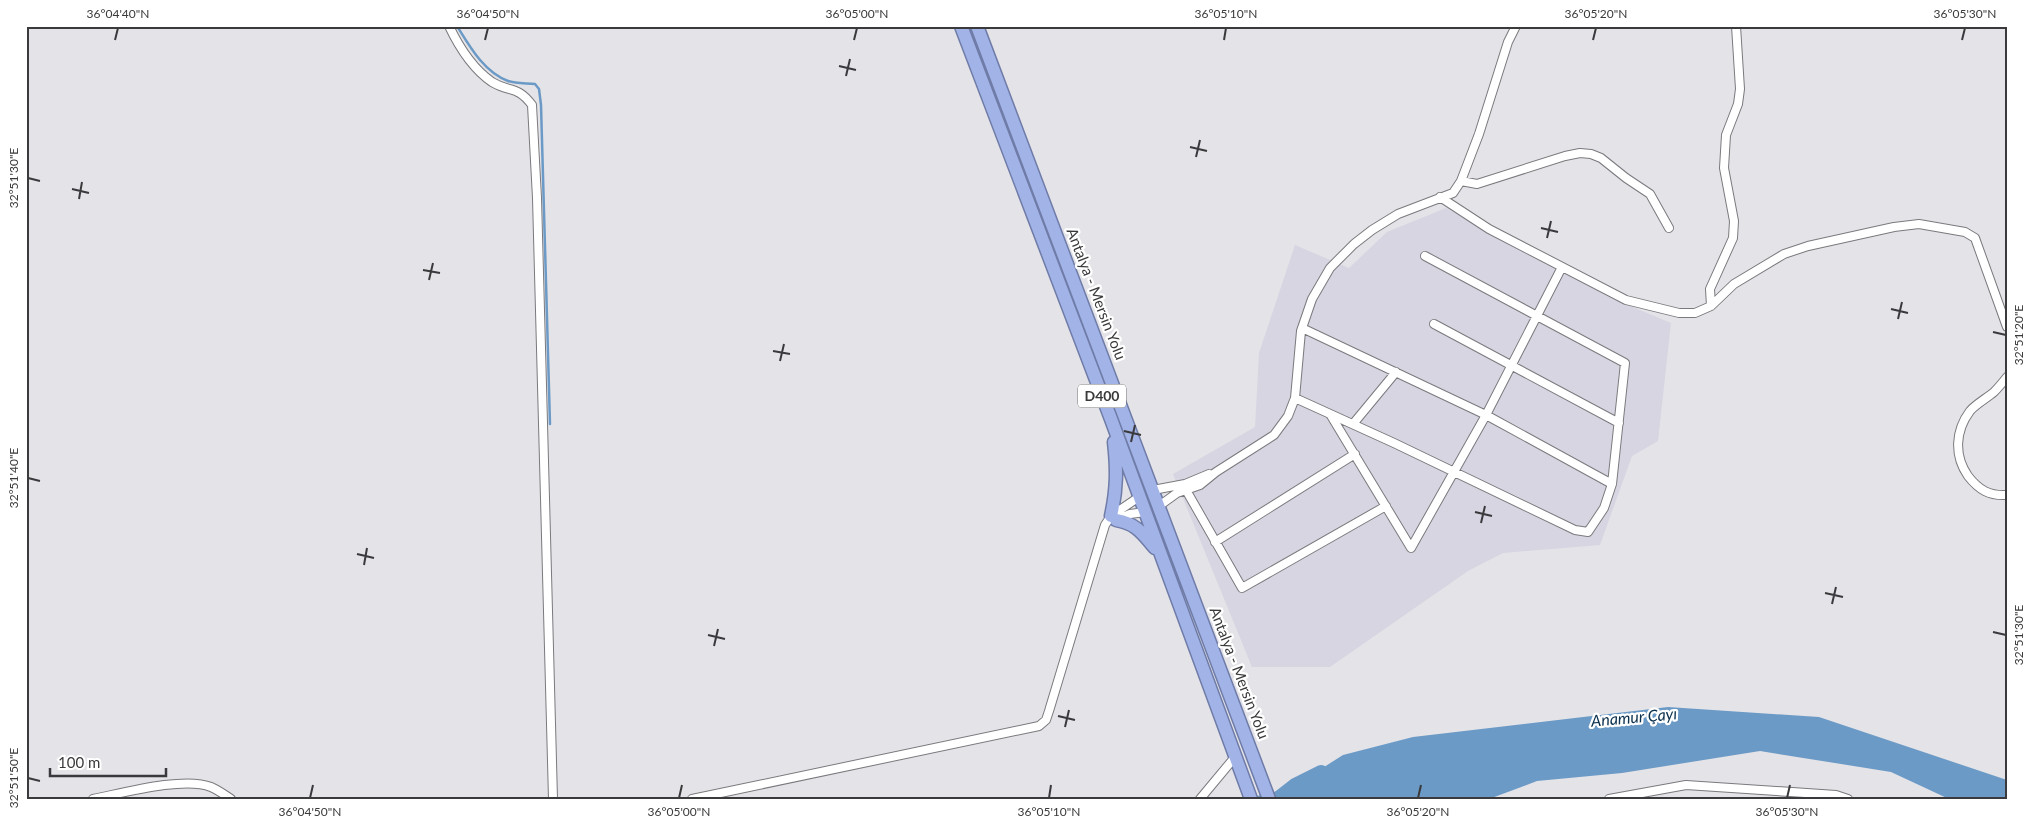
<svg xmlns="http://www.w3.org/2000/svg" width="2033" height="825" font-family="Lato,sans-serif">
  <rect width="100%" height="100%" fill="#e4e3e8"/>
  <path fill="#d6d5e1" d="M1446,208L1613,299L1671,323L1658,441L1632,456L1600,545L1503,553L1468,571L1330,667H1252L1173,474L1255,427L1259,353L1295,245L1349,268L1387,232Z"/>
  <path fill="#6b9ac6" d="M1668,707L1819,717L2007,780V799H1949L1891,772L1760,751L1622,773L1537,781L1489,799H1244L1291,788L1343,755L1413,737Z"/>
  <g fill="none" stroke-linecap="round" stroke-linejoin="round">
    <path stroke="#6b9ac6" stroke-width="2.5" d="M457,26C470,47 484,72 508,81C516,84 527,83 535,84L539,89L541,105L550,424"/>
    <path stroke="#6b9ac6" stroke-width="14" d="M1277,799L1295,785L1321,772"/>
    <g stroke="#7a7a7e" stroke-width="10">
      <path id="minor" d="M449,26C459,47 473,69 492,82C510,93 517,85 532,105L537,198L553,799
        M1461,181L1477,184L1565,156L1580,153L1591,154L1601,158L1626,178L1650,194L1669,228
        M1440,197L1489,229L1626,300L1679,313H1695L1711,306L1734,284L1784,254L1808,246L1894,227L1919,224L1965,232L1975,238L2007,327
        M1711,306L1710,289L1733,238L1734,221L1724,168L1726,135L1738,104L1740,89L1736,26
        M1434,324L1619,423
        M1302,328L1486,415L1612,484
        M2007,377C2003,382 1999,387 1994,392C1987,398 1976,404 1970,411C1955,431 1954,456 1968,476C1979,490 1989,496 2007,495
        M1295,398L1394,443L1575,530L1588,532L1604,508L1612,484L1625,363L1425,256
        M1330,414L1411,548L1486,415L1562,267
        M1353,424L1396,372
        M1153,490L1185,484L1209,474
        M1186,490L1242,588L1386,506
        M1159,506L1177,493L1200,485L1216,472L1274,435L1288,416L1295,398L1301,331L1312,299L1330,268L1354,244L1372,230L1398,214L1453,193L1461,181L1479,134L1508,42L1516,26
        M1118,519L1130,514L1145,512
        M1215,542L1355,454
        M93,799C123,793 184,776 211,787C218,790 225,795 231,799
        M692,799L1039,726L1046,720L1049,711L1105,525L1111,516L1139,497
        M1200,799L1235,757
        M1609,799L1686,785L1836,795L1848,799"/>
    </g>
    <g stroke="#6f7ca7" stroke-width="15">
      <path id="trunk" d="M961,26L1111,419L1251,799
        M977,26L1269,799
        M1111,516C1117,488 1117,469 1114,442
        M1116,520C1137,524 1142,533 1155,548"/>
    </g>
    <use href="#minor" stroke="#fff" stroke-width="8"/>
    <use href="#trunk" stroke="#a2b3e7" stroke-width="12"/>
  </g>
  <path fill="none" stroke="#3a393b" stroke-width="2" d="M115,40L118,28M485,40L488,28M854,40L857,28M1224,40L1226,28M1593,40L1596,28M1962,40L1965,28M839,66L856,70M846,76L850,59M1190,147L1207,151M1196,157L1200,140M28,178L40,181M72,189L89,193M79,199L82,182M1541,228L1558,232M1547,238L1551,221M423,270L440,273M429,280L433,263M1891,309L1908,313M1898,319L1902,302M1993,332L2006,335M773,351L790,354M780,361L784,344M1124,431L1141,435M1131,442L1135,425M28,478L40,481M1475,512L1492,516M1481,523L1485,506M357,554L374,558M364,565L367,548M1825,593L1843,597M1832,604L1836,587M1993,632L2006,635M708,635L725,639M714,646L718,629M1058,716L1075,720M1065,727L1069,710M28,778L40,781M310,798L313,785M679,798L682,785M1049,798L1051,785M1418,798L1421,785M1787,798L1790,785"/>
  <g text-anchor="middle" stroke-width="4.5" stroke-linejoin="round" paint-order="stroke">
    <rect fill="#fff" stroke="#757476" stroke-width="1" x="1078" y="384.5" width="48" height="23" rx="4"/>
    <g font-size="14" font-weight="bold" fill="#3a393b">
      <text x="1102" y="401">D400</text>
    </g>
    <g font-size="15" fill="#3a393b" stroke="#fff">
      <text transform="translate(1096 294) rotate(69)" y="5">Antalya - Mersin Yolu</text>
      <text transform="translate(1239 673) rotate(69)" y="5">Antalya - Mersin Yolu</text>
    </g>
    <g font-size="16" font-style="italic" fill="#0a2f4d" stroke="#fff">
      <text transform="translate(1634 717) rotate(-5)" y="6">Anamur Çayı</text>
    </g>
  </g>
  <rect width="2033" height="825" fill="none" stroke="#ffffff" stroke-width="55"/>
  <path d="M50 768v8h116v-8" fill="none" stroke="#3a393b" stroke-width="2.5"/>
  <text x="58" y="768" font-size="15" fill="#3a393b" stroke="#ffffff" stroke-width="4" paint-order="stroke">100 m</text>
  <rect x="28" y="28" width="1978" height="770" fill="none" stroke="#3a393b" stroke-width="2"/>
  <g font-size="12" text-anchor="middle" fill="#3a393b">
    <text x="118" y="18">36°04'40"N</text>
    <text x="488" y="18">36°04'50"N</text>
    <text x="857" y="18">36°05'00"N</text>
    <text x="1226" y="18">36°05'10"N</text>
    <text x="1596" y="18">36°05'20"N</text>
    <text x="1965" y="18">36°05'30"N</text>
    <text transform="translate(14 178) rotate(-90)" y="4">32°51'30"E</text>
    <text transform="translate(2019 335) rotate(-90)" y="4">32°51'20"E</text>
    <text transform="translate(14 478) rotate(-90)" y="4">32°51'40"E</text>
    <text transform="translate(2019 635) rotate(-90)" y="4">32°51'30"E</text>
    <text transform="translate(14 778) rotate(-90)" y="4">32°51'50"E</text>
    <text x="310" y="816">36°04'50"N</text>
    <text x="679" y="816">36°05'00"N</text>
    <text x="1049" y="816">36°05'10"N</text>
    <text x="1418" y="816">36°05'20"N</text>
    <text x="1787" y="816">36°05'30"N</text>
  </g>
</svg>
